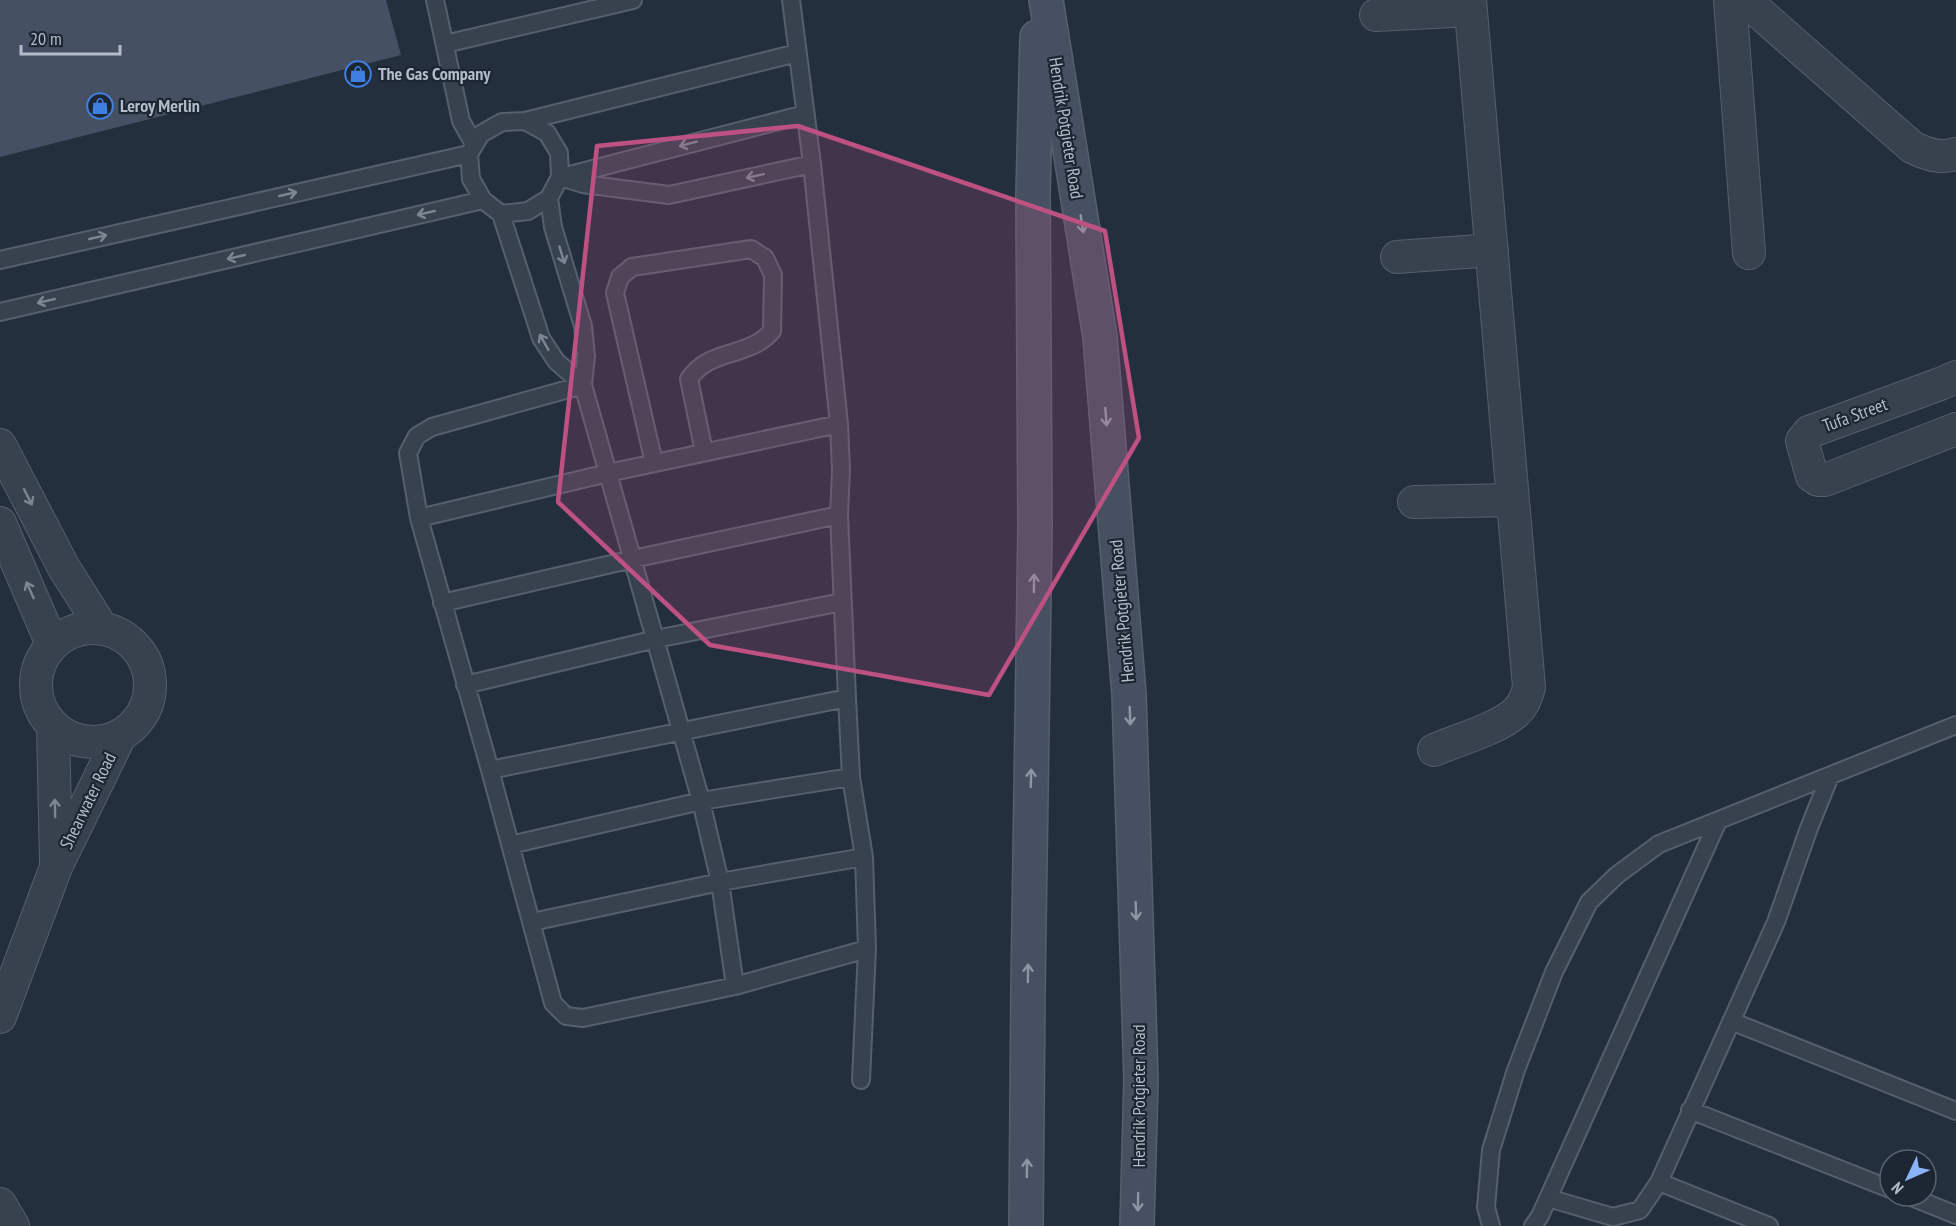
<svg xmlns="http://www.w3.org/2000/svg" width="1956" height="1226" font-family="'PT Sans Narrow',sans-serif">
  <rect width="100%" height="100%" fill="#242f3e"/>
  <path fill="#455162" d="M0,0H386L401,55L0,157Z"/>
  <g fill="none" stroke-linecap="round" stroke-linejoin="round">
    <g stroke="#565f6c" stroke-width="20">
      <path id="service" d="M435,0L461,121L474,144
        M791,0L812,164L839,424
        M445,44L633,0
        M525,121L547,133L559,153L560,177L549,198L528,211L501,214L483,200L471,179L469,154L481,134L502,122Z
        M525,121L797,53
        M560,177L583,184L669,195L812,164
        M562,177L805,114
        M549,198L553,227L583,326L586,356L583,385L701,801L720,882L735,986L583,1018L566,1016L553,1003L490,770L419,518L408,453L417,436L432,427L583,385
        M501,214L541,338L556,361L583,385
        M0,260L469,154
        M0,312L483,200
        M654,463L615,293L620,277L632,267L751,249L765,258L773,275L772,331C748,359 711,347 689,379L704,452
        M419,518L608,473L839,424L841,470L839,515L847,698L851,777L864,857L867,949L861,1080
        M442,603L633,559L839,515
        M465,685L656,639L842,602
        M490,770L847,698
        M510,845L701,801L851,777
        M532,922L720,882L864,857
        M735,986L867,949
        M1731,1021L1956,1111
        M1690,1110L1890,1189
        M1659,1182L1769,1226
        M1909,1196L1956,1215
        M1548,1198L1613,1217L1640,1210L1659,1182L1776,922L1809,828L1830,776
        M1491,1226L1486,1207L1491,1150L1516,1070L1554,972L1589,902L1617,875L1659,844L1956,725
        M1533,1226L1540,1216L1718,821"/>
    </g>
    <g stroke="#565f6c" stroke-width="34">
      <path id="minor" d="M1730,0L1749,253
        M1745,0L1912,147C1926,154 1940,159 1956,154
        M1376,15L1471,10
        M1397,257L1492,250
        M1956,377L1940,384L1809,432L1802,441L1812,476L1818,480H1825L1956,429
        M0,445L64,568L102,628
        M1414,502L1513,500
        M0,523L52,644
        M36 685a57 57 0 1 1 114 0a57 57 0 1 1-114 0Z
        M53,726L56,863
        M1434,750C1457,740 1500,728 1516,712C1524,705 1527,696 1529,687L1470,0
        M0,1017L56,867L120,736
        M0,1204L13,1226"/>
    </g>
    <g stroke="#565f6c" stroke-width="36">
      <path id="secondary" d="M1046,0L1100,337L1129,694L1141,1080L1137,1226
        M1026,1226L1028,990L1035,527L1033,194L1037,37"/>
    </g>
    <use href="#service" stroke="#38414e" stroke-width="16"/>
    <use href="#minor" stroke="#38414e" stroke-width="32"/>
    <use href="#secondary" stroke="#465061" stroke-width="33"/>
  </g>
  <defs><path id="oneway-shaft" d="M-6 0H5M1.5-3L5.5 0L1.5 3" fill="none" stroke-width="1.6" stroke-linecap="round" stroke-linejoin="round" transform="scale(1.5)"/></defs>
  <g stroke="#7c8592">
    <use href="#oneway-shaft" transform="translate(688 144) rotate(165)"/>
    <use href="#oneway-shaft" transform="translate(755 176) rotate(168)"/>
    <use href="#oneway-shaft" transform="translate(288 194) rotate(-13)"/>
    <use href="#oneway-shaft" transform="translate(426 213) rotate(167)"/>
    <use href="#oneway-shaft" transform="translate(98 237) rotate(-13)"/>
    <use href="#oneway-shaft" transform="translate(562 255) rotate(73)"/>
    <use href="#oneway-shaft" transform="translate(236 257) rotate(167)"/>
    <use href="#oneway-shaft" transform="translate(46 301) rotate(167)"/>
    <use href="#oneway-shaft" transform="translate(544 342) rotate(-119)"/>
    <use href="#oneway-shaft" transform="translate(28 497) rotate(63)"/>
    <use href="#oneway-shaft" transform="translate(30 590) rotate(-114)"/>
    <use href="#oneway-shaft" transform="translate(55 808) rotate(-91)"/>
  </g>
  <g stroke="#8e96a5">
    <use href="#oneway-shaft" transform="translate(1082 224) rotate(81)"/>
    <use href="#oneway-shaft" transform="translate(1106 417) rotate(85)"/>
    <use href="#oneway-shaft" transform="translate(1034 583) rotate(-89)"/>
    <use href="#oneway-shaft" transform="translate(1130 716) rotate(88)"/>
    <use href="#oneway-shaft" transform="translate(1031 778) rotate(-89)"/>
    <use href="#oneway-shaft" transform="translate(1136 911) rotate(88)"/>
    <use href="#oneway-shaft" transform="translate(1028 973) rotate(-89)"/>
    <use href="#oneway-shaft" transform="translate(1027 1168) rotate(-89)"/>
    <use href="#oneway-shaft" transform="translate(1138 1202) rotate(91)"/>
  </g>
  <path fill="#bd5182" fill-opacity="0.2" stroke="#bd5182" stroke-width="4.5" stroke-linejoin="round" d="M798,126L1105,231L1139,438L989,695L710,645L558,502L597,146Z"/>
  <defs>
    <g id="shop-ring" transform="scale(1.35)"><circle r="9.5" fill="#1d2633" stroke="#3f7fe0" stroke-width="1.5"/><path d="M-5-2.5h2.3a2.7 3.5 0 0 1 5.4 0H5L5.5 6h-11ZM-1.5-2.5h3a1.5 2.3 0 0 0-3 0Z" fill="#3f7fe0"/></g>
  </defs>
  <g fill-rule="evenodd">
    <use href="#shop-ring" x="358" y="74"/>
    <use href="#shop-ring" x="100" y="106"/>
  </g>
  <g text-anchor="middle" stroke-width="4.5" stroke-linejoin="round" paint-order="stroke">
    <g font-size="18" font-weight="bold" fill="#b4bcc9" stroke="#1d2633" text-anchor="start">
      <text x="378" y="80">The Gas Company</text>
      <text x="120" y="112">Leroy Merlin</text>
    </g>
    <g font-size="18" fill="#b4bcc9" stroke="#1d2633">
      <text transform="translate(1066 128) rotate(81)" y="6">Hendrik Potgieter Road</text>
      <text transform="translate(1855 415) rotate(-20)" y="6">Tufa Street</text>
      <text transform="translate(1122 611) rotate(-95)" y="6">Hendrik Potgieter Road</text>
      <text transform="translate(88 801) rotate(-64)" y="6">Shearwater Road</text>
      <text transform="translate(1139 1096) rotate(-90)" y="6">Hendrik Potgieter Road</text>
    </g>
  </g>
  <g transform="translate(1908 1178) rotate(226)"><circle r="28" fill="#1d2633" stroke="#59626f" stroke-width="1.5"/>
  <path d="M0-4.5L10 22L0 15L-10 22Z" fill="#8ab4f8"/>
  <text y="-9" font-size="16" font-weight="bold" text-anchor="middle" fill="#b4bcc9">N</text>
  </g>
  <path d="M21 45v9h99v-9" fill="none" stroke="#b4bcc9" stroke-width="3"/>
  <text x="30" y="45" font-size="18" fill="#b4bcc9" stroke="#1d2633" stroke-width="4.5" paint-order="stroke">20 m</text>
</svg>
